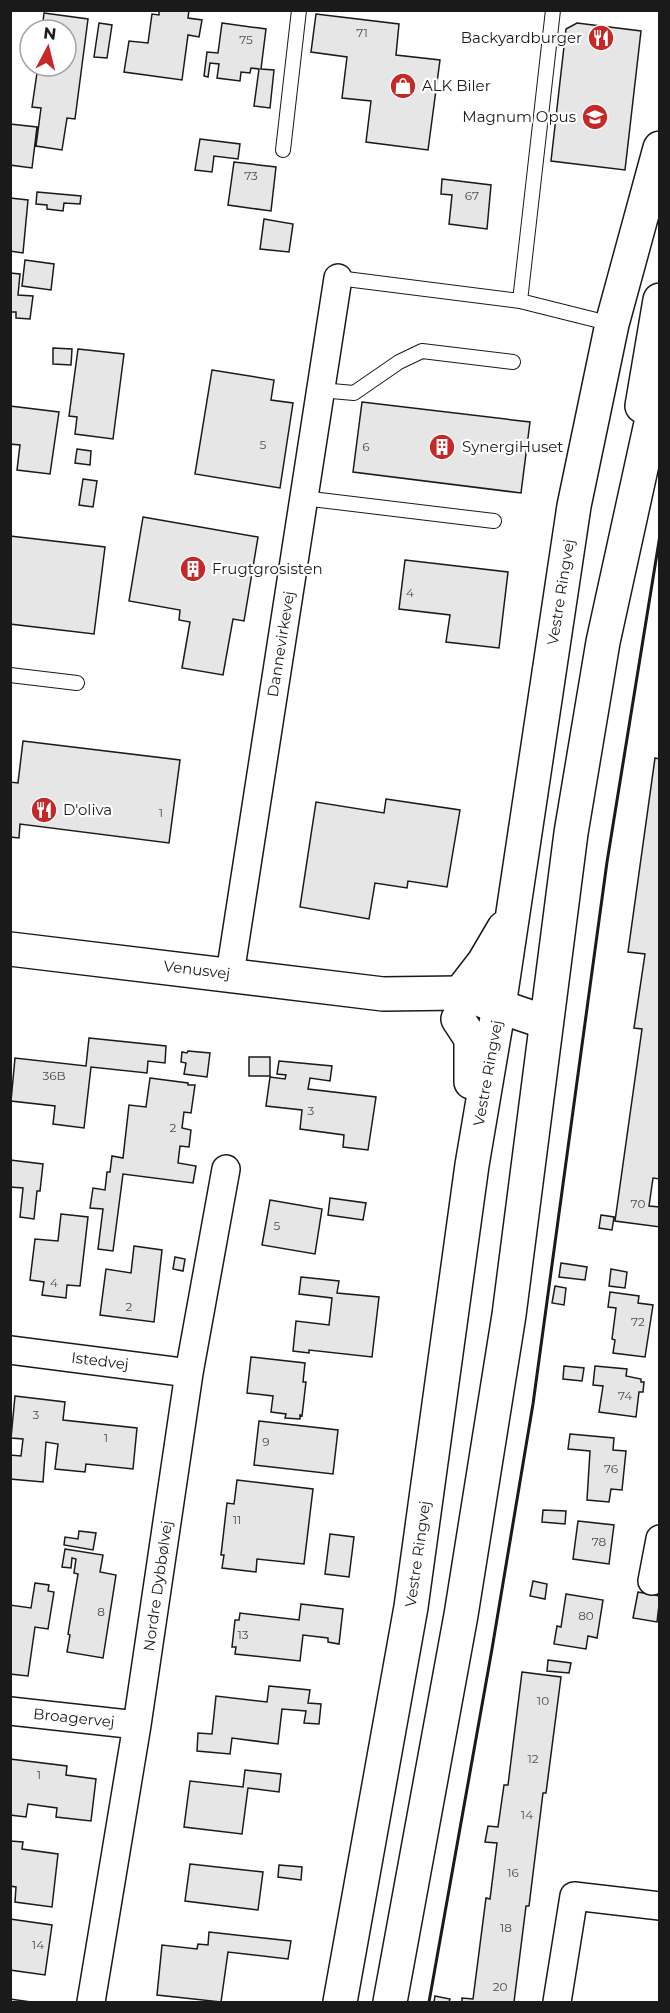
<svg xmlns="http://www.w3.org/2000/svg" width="670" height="2013" font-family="Montserrat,sans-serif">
  <rect width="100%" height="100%" fill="#fff"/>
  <path fill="#e6e6e6" stroke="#1a1a1a" stroke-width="1.5" d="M159,10H189L188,18L202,20L199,37L188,35L182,80L124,72L129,41L148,43L152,14L159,15Z
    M44,13L88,19L75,119L67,118L62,150L36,146L41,108L32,107L38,66H66V30H42Z
    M316,14L399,24L396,55L440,60L428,150L366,142L371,101L342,98L347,57L311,52Z
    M99,23L112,25L107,58L94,57Z
    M222,23L266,29L261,69L274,70L270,108L254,106L259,69L251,68L250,73L241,72L240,81L217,78L219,64L210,63L208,77L204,76L207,52L218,53Z
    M577,23L641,31L625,170L551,161L566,29Z
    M10,124L37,127L32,168L10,165Z
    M200,139L240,144L238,159L214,156L212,172L195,170Z
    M234,162L276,167L271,211L228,205Z
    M442,179L491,185L487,229L449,224L452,195L441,194Z
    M37,192L81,196L80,204L64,203L63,211L47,209V205L36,204Z
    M10,198L28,200L23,253L10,251Z
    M264,219L293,224L289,252L260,249Z
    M25,260L54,264L51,290L22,286Z
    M10,273L20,274L18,295L33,296L30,319L16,318V312H10Z
    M53,348L72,349L71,365L53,364Z
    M78,349L124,354L113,439L75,434L77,417L69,416Z
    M212,370L274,380L271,400L293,403L280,488L195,474Z
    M362,402L530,422L521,493L353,472Z
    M10,406L59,412L50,474L17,470L20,445L10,444Z
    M77,449L91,451L90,465L75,463Z
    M83,479L97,481L93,507L79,505Z
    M143,517L258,537L244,621L233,619L223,675L182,668L190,622L179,620L180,610L129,601Z
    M10,536L105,547L94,634L10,624Z
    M405,560L508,572L499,648L446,642L450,615L399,609Z
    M23,741L180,760L169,843L20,824L19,838L10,837V782L18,783Z
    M655,758L660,759V1179L653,1178L649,1206L660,1207V1227L615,1221L642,1029L634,1028L645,954L628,952Z
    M386,799L460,810L447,887L408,881L407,888L375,883L369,919L300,907L316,802L384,813Z
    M89,1038L166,1046L165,1063L148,1061L147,1073L91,1067L84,1128L53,1124L55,1106L11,1101L15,1058L86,1066Z
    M188,1051L210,1053L207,1077L184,1074L186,1063L181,1062L182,1052L187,1053Z
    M249,1057H270V1076H249Z
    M279,1061L332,1066L330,1081L310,1078L308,1089L376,1097L368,1150L343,1147L344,1135L300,1129L302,1110L266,1106L270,1077L285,1079L286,1075L277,1074Z
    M150,1078L188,1083V1085H195L191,1113L184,1112L182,1128L191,1130L189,1147L180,1146L178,1163L196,1166L193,1183L123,1174L113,1251L98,1249L103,1209L90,1208L93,1188L105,1190L107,1172H110L112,1156L123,1158L129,1105L146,1107Z
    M10,1160L43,1164L40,1191H37L34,1219L20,1217L23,1188L10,1187Z
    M330,1198L366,1203L363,1220L328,1215Z
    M270,1200L322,1209L315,1254L262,1245Z
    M61,1214L88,1217L80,1286L67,1285L66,1298L42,1295L44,1282L30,1280L35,1239L58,1241Z
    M601,1215L614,1217L612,1230L599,1228Z
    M134,1246L162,1250L154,1322L100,1315L106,1269L131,1273Z
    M175,1257L185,1259L183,1271L173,1269Z
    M561,1263L587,1267L585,1280L559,1277Z
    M611,1269L627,1272L625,1288L609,1286Z
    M301,1277L339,1281L337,1293L379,1297L372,1357L309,1350V1353L293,1351L296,1321L329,1325L332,1298L299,1294Z
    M555,1286L566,1288L564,1305L552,1303Z
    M610,1292L639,1296L638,1303L653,1305L645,1357L613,1353L615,1340L612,1339L616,1308L608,1307Z
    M251,1357L305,1363L303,1382H306L302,1416L300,1415V1419L285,1418L286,1414L271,1412L273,1396L247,1393Z
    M564,1366L584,1368L582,1381L563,1379Z
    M595,1366L627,1369L626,1376L641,1379V1382H644L643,1392H639L636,1417L599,1412L603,1386L593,1385Z
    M15,1396L65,1402L63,1420L137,1428L133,1469L86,1464L85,1472L55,1469L58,1444L46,1442L43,1482L10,1479V1455L21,1456L23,1439L11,1438Z
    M259,1421L338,1430L333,1474L254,1465Z
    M570,1434L614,1438L613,1450L626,1451L622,1490L611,1489L609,1502L587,1500L590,1451L568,1449Z
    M237,1480L313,1489L304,1564L257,1559L256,1572L222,1568L224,1555H221L227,1503L234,1504Z
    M543,1510L566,1511L565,1524L542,1522Z
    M578,1521L614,1525L609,1564L573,1559Z
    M79,1531L96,1533L93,1550L64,1545L65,1537L78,1539Z
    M330,1534L354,1537L349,1577L325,1574Z
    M65,1549L103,1555L100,1572L116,1575L103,1658L67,1652L70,1635L68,1634L78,1574L74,1573L76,1559L72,1558L71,1568L62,1567Z
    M533,1581L547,1584L545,1599L530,1596Z
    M35,1583L49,1585L48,1591L54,1592L48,1629L35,1627L28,1676L10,1674V1605L31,1608Z
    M638,1592L660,1596L657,1622L633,1618Z
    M566,1594L603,1600L597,1638L588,1636L586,1649L554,1644L557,1626L561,1627Z
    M301,1604L343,1609L339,1644L328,1642V1638L303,1635L300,1661L235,1654L236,1647H232L235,1620H239L240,1613L299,1620Z
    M548,1660L571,1663L569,1673L547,1671Z
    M522,1672L561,1677L546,1793H543L529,1906H526L514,2002H462V1998L473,1999L486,1898L490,1899L497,1843L485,1842L488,1826L498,1827L504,1785H508Z
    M269,1686L310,1690L308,1703L321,1704L319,1724L304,1723L306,1711L282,1709L278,1744L232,1738L230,1754L197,1751L198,1733L212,1734L216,1696L267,1702Z
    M10,1759L67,1766L66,1775L96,1779L91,1821L56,1817L57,1808L28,1804L26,1817L10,1815Z
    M245,1770L281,1774L279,1792L248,1788L242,1834L184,1827L190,1781L243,1787Z
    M10,1841L23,1842L22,1849L58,1854L52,1907L15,1902L16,1887L10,1886Z
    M190,1864L263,1872L258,1910L185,1901Z
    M279,1865L302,1867L301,1880L278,1877Z
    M10,1919L52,1925L45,1975L10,1970Z
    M209,1932L291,1941L288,1959L228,1952L221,2002L157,1995L162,1945L197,1949L198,1944L208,1945Z
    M435,1996L450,1999L449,2002H434Z
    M10,1999L31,2002H10Z"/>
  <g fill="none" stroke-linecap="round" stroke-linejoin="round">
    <g stroke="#1a1a1a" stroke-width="16">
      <path id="service" d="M283,150L299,10
        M338,278L520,301L612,324
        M520,301L553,10
        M320,390L354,393L399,362L422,351L513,362
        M303,498L494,521
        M10,675L77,683"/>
    </g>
    <g stroke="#1a1a1a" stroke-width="30">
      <path id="minor" d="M230,974L338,278
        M10,1350L189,1373
        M652,1581L660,1539
        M10,1711L137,1725
        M91,2002L137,1725L189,1373L226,1169
        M557,2002L574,1896L660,1906"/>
    </g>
    <g stroke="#1a1a1a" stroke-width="36">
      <path id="tertiary" d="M10,949L383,994L460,993L545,1022"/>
    </g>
    <g stroke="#1a1a1a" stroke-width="36">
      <path id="primary" d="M642,406L660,300
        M460,993L484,962L504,928
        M458,1019L471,1039V1082
        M340,2002L411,1607L472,1165L499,1006L574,506L612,324L660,148
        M390,2002L461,1615L509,1315L571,833L603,642L660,382"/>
    </g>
    <use href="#service" stroke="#fff" stroke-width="14"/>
    <use href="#minor" stroke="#fff" stroke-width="27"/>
    <use href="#tertiary" stroke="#fff" stroke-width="33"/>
    <use href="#primary" stroke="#fff" stroke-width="33"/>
    <path stroke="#1a1a1a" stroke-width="3" d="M429,2002L492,1649L533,1404L607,862L660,535"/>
  </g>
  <defs>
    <g id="restaurant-disc" transform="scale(1.35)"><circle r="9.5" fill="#c62828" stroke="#fff"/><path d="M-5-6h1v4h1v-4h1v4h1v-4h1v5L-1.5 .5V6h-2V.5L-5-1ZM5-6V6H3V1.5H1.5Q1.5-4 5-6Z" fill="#fff"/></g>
    <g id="shop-disc" transform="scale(1.35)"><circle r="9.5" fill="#c62828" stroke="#fff"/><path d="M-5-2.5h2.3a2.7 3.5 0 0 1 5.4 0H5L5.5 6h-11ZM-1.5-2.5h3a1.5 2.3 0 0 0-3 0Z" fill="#fff"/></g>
    <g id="school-disc" transform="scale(1.35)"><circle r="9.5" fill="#c62828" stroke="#fff"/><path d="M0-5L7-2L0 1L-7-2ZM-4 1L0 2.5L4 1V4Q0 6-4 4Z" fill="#fff"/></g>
    <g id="building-disc" transform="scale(1.35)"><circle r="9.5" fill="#c62828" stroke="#fff"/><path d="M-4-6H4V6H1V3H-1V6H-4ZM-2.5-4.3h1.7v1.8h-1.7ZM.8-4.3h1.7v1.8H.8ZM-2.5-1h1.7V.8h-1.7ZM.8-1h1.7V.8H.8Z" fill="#fff"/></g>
  </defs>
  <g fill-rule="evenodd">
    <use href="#restaurant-disc" x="601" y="38"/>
    <use href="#shop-disc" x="403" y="86"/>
    <use href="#school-disc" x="595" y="117"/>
    <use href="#building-disc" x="442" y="447"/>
    <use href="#building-disc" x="193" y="569"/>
    <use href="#restaurant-disc" x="44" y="810"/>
  </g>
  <g text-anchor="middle" stroke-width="4.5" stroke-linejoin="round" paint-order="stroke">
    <g font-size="12" fill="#4d4d4d">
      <text x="362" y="37">71</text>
      <text x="246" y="44">75</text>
      <text x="251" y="180">73</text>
      <text x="472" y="200">67</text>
      <text x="263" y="449">5</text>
      <text x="366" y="451">6</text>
      <text x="410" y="597">4</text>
      <text x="161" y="817">1</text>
      <text x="54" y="1080">36B</text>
      <text x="311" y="1115">3</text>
      <text x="173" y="1132">2</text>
      <text x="638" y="1208">70</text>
      <text x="277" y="1230">5</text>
      <text x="54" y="1287">4</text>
      <text x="129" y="1311">2</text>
      <text x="638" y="1326">72</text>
      <text x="625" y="1400">74</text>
      <text x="36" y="1419">3</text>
      <text x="106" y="1442">1</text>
      <text x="266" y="1446">9</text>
      <text x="611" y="1473">76</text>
      <text x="237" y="1524">11</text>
      <text x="599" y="1546">78</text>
      <text x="101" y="1616">8</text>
      <text x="586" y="1620">80</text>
      <text x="243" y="1639">13</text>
      <text x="543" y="1705">10</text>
      <text x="533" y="1763">12</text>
      <text x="39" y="1779">1</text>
      <text x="527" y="1819">14</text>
      <text x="513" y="1877">16</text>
      <text x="506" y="1932">18</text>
      <text x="38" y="1949">14</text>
      <text x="500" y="1991">20</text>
    </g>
    <g font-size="15" fill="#1a1a1a" stroke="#fff" text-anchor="start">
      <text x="582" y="43" text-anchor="end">Backyardburger</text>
      <text x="422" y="91">ALK Biler</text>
      <text x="576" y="122" text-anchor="end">Magnum Opus</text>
      <text x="462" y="452">SynergiHuset</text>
      <text x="212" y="574">Frugtgrosisten</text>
      <text x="63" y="815">D'oliva</text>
    </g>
    <g font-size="15" fill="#1a1a1a" stroke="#fff">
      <text transform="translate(561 592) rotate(-81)" y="5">Vestre Ringvej</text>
      <text transform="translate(281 644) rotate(-81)" y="5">Dannevirkevej</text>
      <text transform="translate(197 970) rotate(7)" y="5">Venusvej</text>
      <text transform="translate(488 1073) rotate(-80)" y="5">Vestre Ringvej</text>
      <text transform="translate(100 1361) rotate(7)" y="5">Istedvej</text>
      <text transform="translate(418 1554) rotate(-82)" y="5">Vestre Ringvej</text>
      <text transform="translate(158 1586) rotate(-82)" y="5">Nordre Dybbølvej</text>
      <text transform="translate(74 1718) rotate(6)" y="5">Broagervej</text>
    </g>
  </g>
  <rect width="670" height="2013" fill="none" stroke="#1a1a1a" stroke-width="24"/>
  <g transform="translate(48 48) rotate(7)"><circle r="28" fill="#ffffff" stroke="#a3a3a3" stroke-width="1.5"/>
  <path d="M0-4.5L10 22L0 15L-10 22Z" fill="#c62828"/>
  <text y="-9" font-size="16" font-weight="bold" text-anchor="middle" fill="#1a1a1a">N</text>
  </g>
</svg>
